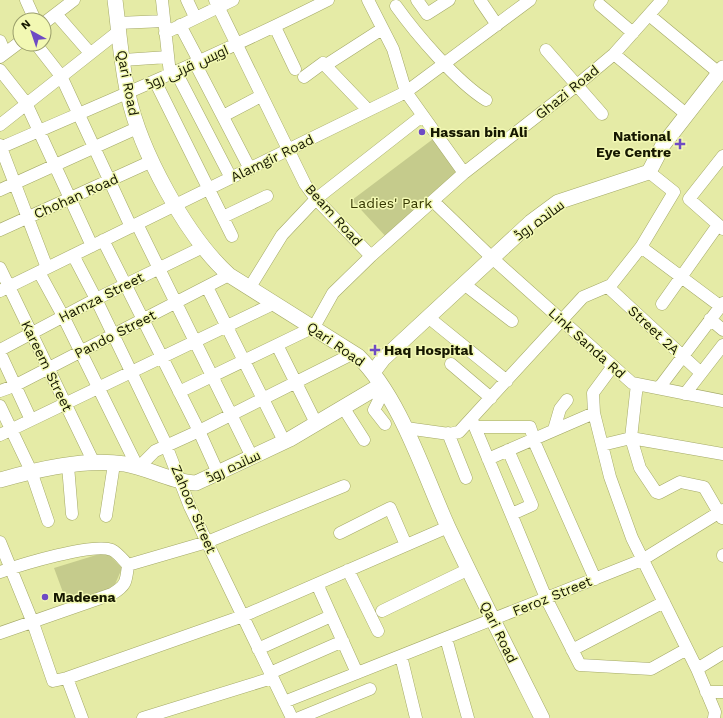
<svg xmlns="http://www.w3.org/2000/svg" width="723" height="718" font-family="'Work Sans',Cairo,sans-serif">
  <rect width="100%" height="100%" fill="#e5eba6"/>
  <path fill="#c5cb8c" d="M437,136L464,173L389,240L352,200Z
    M106,552L122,568L113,589L68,606L54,568Z"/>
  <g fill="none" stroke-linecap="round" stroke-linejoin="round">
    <g stroke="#a4a967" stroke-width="13">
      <path id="minor" d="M26,0L35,20
        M162,0L170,74
        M187,0L195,17
        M215,0L305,184L316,199L371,256
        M368,0L393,49L406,92L464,173
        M417,0L427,14L449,0
        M480,0L497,25
        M600,5L633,33
        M396,6C416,34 457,82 486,100
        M56,14L90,53
        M649,15L719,73
        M44,23L74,0
        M118,23L164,21
        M180,25L199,61
        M275,27L295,69
        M165,33L233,0
        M0,41L5,53
        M36,44L61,76L131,227
        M546,50L602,114
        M614,54L686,114
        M0,57L20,42
        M123,60L168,57
        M195,63L250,169
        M326,65L382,29
        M0,70L26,103L92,246
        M176,72L231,178
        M304,77L323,63L368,110
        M155,81L232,236
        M223,116L261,96
        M0,125L119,31
        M0,145L47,268
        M0,148C110,100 221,54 328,0
        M723,156L689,199L723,229
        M0,190L137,128
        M433,201L491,257L632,383L723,401
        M223,217L267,196
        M137,224L252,457
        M0,230L152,161
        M103,240L199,431L218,473
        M641,247L720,306
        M73,255L96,299L164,440L190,507L292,718
        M0,268L94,463
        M39,272L63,316L138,468L155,451L199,431L354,353
        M464,284L512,321
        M207,287L284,441
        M250,287L282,235L316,199L422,116
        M608,287L701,373
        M0,291L406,92L530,0
        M662,304L718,225
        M428,317L507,381
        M710,319L723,330
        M277,345L316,423
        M0,350L96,299L203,247
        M0,353L31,420
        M451,364L491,398
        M613,366L593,393L594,413L610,477L632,538L697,669L715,712L714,718
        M637,384L631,438L723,454
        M376,388L379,400L374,410L385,424
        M659,388L723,303
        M0,391L14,386L229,275
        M179,392L314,327L333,293L371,256L464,173L577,85L614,54L662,0
        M685,394L723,345
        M0,406L31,471L48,521
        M343,407L364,440
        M472,420L546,598L580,665L651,669L687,649
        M555,426L560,409L567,400
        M475,427H530L534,439
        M406,428L449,434L459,432L583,297L611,285L641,247L674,192L649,172
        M448,433L466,478
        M0,435L275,303
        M533,439L595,579
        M602,445L631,438L640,468L656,492L659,493L680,482L704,487L722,518
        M508,450L532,505L512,514
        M488,459L594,413
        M68,466L72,514
        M106,516L114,464
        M340,533L390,508L406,545
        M0,542L33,623L53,681L67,678L82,718
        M723,555V556
        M348,570L378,631
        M0,572C20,565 94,542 112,550C118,553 124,561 128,565L207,542L344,486
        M317,584L357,673
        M382,611L469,569
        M0,633L112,594C127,585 126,581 128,565
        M446,638L468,718
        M258,649L331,616
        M572,650L664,602
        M401,656L416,718
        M697,669L723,653
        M270,673L343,641
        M67,678L243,616L448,527
        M706,692H723
        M284,702L642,560L723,510
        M143,718L272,678
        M299,718L370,689"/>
    </g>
    <g stroke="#a4a967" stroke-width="16">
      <path id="major" d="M115,0C119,31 121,63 128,94C140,151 186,236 229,275L358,356C401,399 423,472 448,527C478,591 510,654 542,718
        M374,371L383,359L531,222L558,202L649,172L663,145L723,68
        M0,480C38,469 85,458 125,464C149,468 171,482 196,483L290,439L381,385"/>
    </g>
    <use href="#minor" stroke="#fff" stroke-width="12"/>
    <use href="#major" stroke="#fff" stroke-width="15"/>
  </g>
  <g fill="#6e4bc4" stroke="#f2f8b3" stroke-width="1.5">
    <circle cx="422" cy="132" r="4"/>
    <path d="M678 138h4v4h4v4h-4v4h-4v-4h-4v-4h4z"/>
    <path d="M373 344h4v4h4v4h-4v4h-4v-4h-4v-4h4z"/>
    <circle cx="45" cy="597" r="4"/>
  </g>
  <g text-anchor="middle" stroke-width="3" stroke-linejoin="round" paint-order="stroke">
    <g font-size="14" fill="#151700" stroke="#f2f8b3">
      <text transform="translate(187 67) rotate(-24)" y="5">اویس قرنی روڈ</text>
      <text transform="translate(128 83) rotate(79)" y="5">Qari Road</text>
      <text transform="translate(567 92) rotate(-39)" y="5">Ghazi Road</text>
      <text transform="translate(272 158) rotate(-26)" y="5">Alamgir Road</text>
      <text transform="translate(76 196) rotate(-24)" y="5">Chohan Road</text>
      <text transform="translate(334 215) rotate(48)" y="5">Beam Road</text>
      <text transform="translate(539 220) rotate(-36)" y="5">ساندہ روڈ</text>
      <text transform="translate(101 297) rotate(-27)" y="5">Hamza Street</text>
      <text transform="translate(654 330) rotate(43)" y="5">Street 2A</text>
      <text transform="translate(115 334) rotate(-27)" y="5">Pando Street</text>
      <text transform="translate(587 343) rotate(42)" y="5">Link Sanda Rd</text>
      <text transform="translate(336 344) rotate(35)" y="5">Qari Road</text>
      <text transform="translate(47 366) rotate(64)" y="5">Kareem Street</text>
      <text transform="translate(233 466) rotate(-25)" y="5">ساندہ روڈ</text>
      <text transform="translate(194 509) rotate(67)" y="5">Zahoor Street</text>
      <text transform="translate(552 596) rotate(-22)" y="5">Feroz Street</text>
      <text transform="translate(499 632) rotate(64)" y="5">Qari Road</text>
    </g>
    <g font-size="14" font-weight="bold" fill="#151700" stroke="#f2f8b3" text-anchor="start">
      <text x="430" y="137">Hassan bin Ali</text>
      <text x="671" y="141" text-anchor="end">National<tspan x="671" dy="16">Eye Centre</tspan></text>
      <text x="384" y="355">Haq Hospital</text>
      <text x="53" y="602">Madeena</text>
    </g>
    <g font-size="14" fill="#353701" stroke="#f2f8b3">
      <text x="391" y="208">Ladies' Park</text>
    </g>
  </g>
  <g transform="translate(32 32) rotate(320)"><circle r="19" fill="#f2f8b3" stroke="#9a9e6b"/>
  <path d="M0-3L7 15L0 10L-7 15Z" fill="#6e4bc4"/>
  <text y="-6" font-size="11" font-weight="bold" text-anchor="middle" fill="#151700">N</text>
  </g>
</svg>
